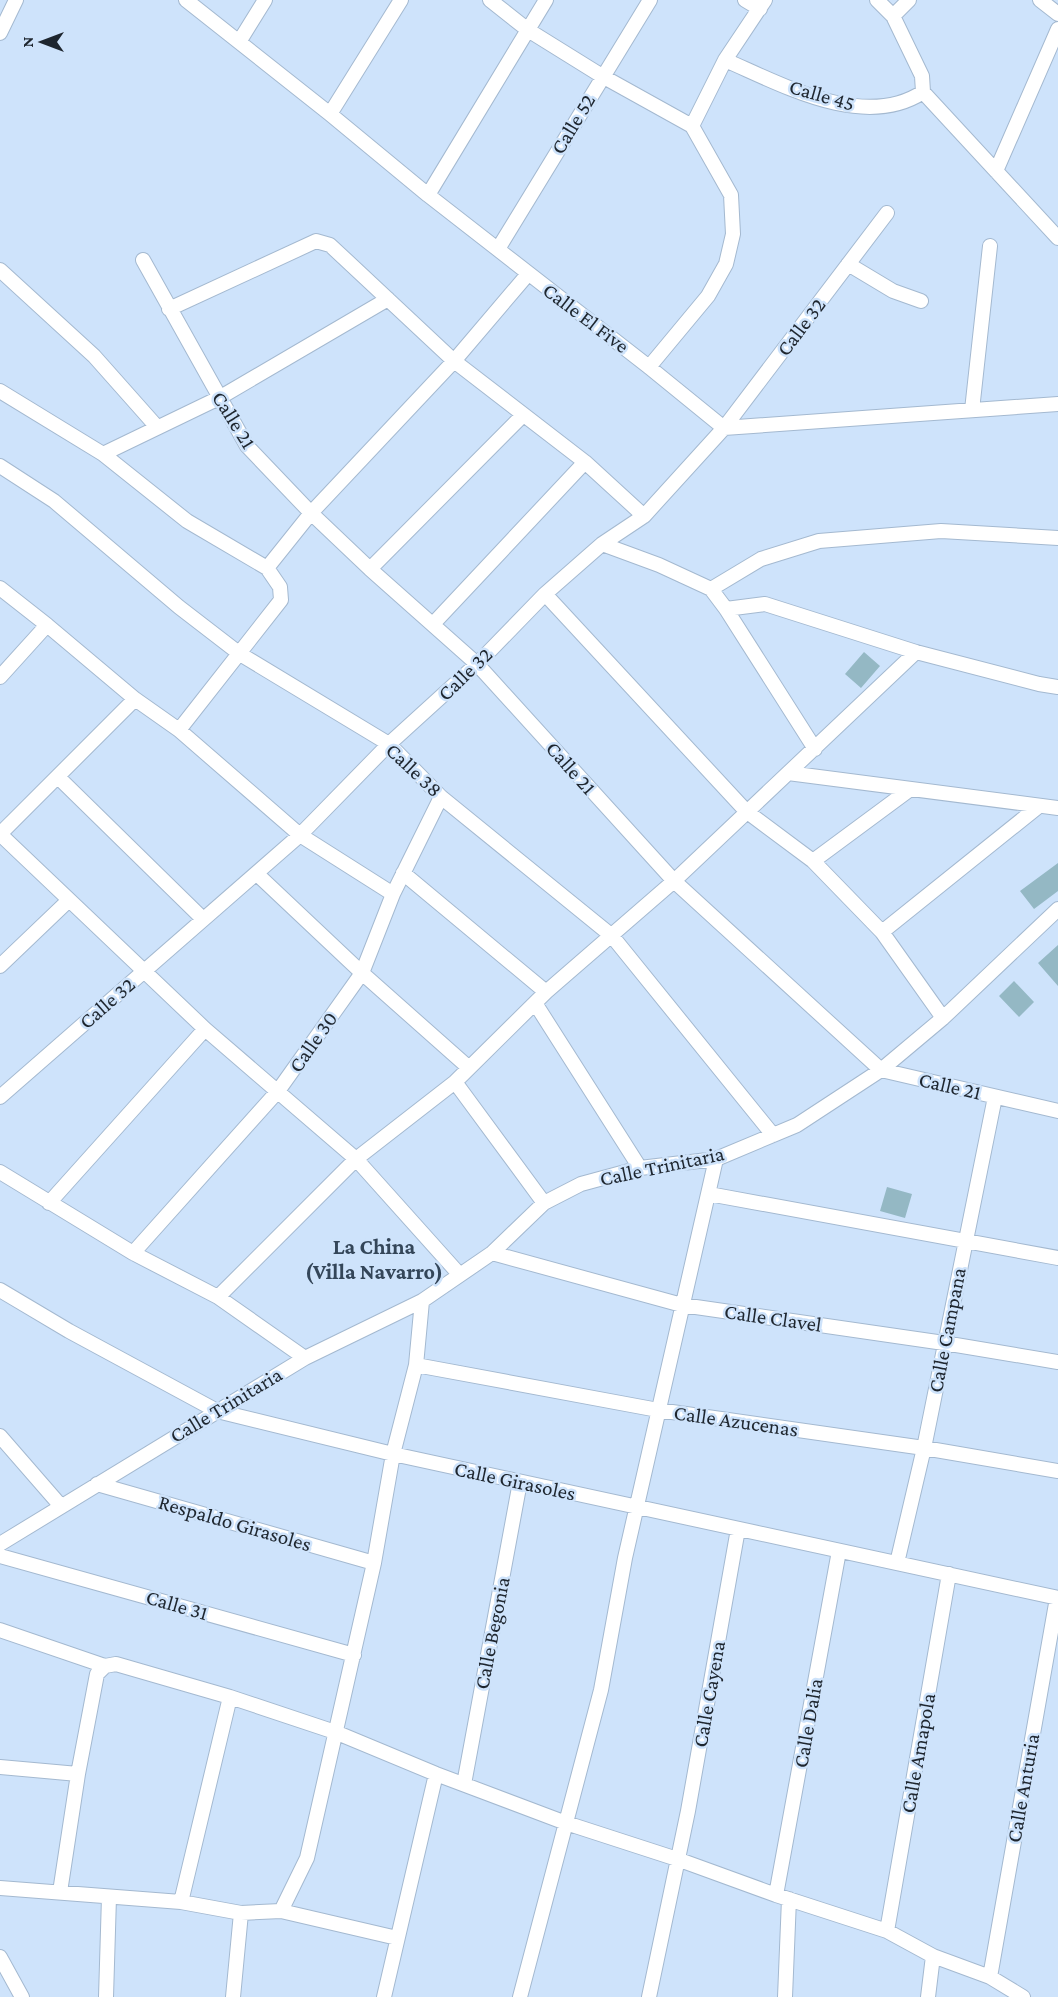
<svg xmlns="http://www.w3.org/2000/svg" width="1058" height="1997" font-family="'Crimson Pro',serif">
  <rect width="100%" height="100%" fill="#cee3fb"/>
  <path fill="#94b8c4" d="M864,652L880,666L861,688L845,674Z
    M1058,863V891L1034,909L1020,891Z
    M1058,945V986L1038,963Z
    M1014,981L1034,1002L1019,1017L999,996Z
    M887,1187L912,1194L905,1218L880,1211Z"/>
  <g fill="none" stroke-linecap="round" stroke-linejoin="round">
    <g stroke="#a4b9d0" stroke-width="16">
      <path id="minor" d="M186,0L330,114L428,195L649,367L724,428L1058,404
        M490,0L528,30L602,76L692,126L731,195L733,234L726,264L708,296L649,367
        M745,0L760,9
        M1040,0L1058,14
        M893,16L909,0
        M0,33L16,0
        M239,42L265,0
        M725,60C781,84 864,131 923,92L922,76L893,16L877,0
        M923,92L1058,238
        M330,114L401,0
        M692,126L725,60L765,0
        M996,171L1058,29
        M428,195L546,0
        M498,249L650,0
        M143,260L247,446L311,513L370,569L477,664L674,881L881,1070L1058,1111
        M848,264L893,291L921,301
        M0,270L94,356L157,427
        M169,309L316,241L330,245L454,361L585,462
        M0,391L103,454L187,521L267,568
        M972,410L990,246
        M103,454L219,398L388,299
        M0,466L54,501L179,607L240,654L389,744L441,797L612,936L773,1135
        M602,544L659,565L711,589L761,559L819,541L941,531L1058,538
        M370,569L523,415
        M0,588L47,625L135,699L179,730L300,835L393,894
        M711,589L726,609L815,749
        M545,594L746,811L813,861L882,932L943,1018
        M726,609L765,604L916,652L1039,684L1058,687
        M433,624L585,462L644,516
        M0,677L47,625
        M179,730L281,600L280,587L267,568L311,513L454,361L528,274
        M788,773L1058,808
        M58,777L203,919
        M0,834L205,1029L356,1159L459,1274
        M0,834L135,699
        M813,861L909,790
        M403,873L546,992
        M257,874L362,973L468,1067
        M882,932L1039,806
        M0,966L69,900
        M535,1003L640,1168
        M455,1082L544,1203
        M0,1097L300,835L389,744L477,664L545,594L602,544L644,516L724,428L887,213
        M0,1172L133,1253L218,1297L305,1358
        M709,1194L1058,1258
        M49,1203L205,1029
        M133,1253L278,1091L362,973L393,894L441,797
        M492,1253L682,1305L944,1343L1058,1362
        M0,1290L69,1331L217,1411L393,1454L1058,1598
        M218,1297L356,1159L455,1082L546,992L674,881L916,652
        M416,1365L658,1410L924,1448L1058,1471
        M0,1436L60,1505
        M97,1484L374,1563
        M0,1544L305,1358L422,1301L492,1253L544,1203L581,1184L640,1168L716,1159L797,1125L881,1070L943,1018L1058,909
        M0,1556L354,1655
        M897,1563L924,1448L995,1097
        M0,1630L105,1666
        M0,1767L78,1774
        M464,1784L520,1482
        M0,1888L181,1902L241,1913L233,1997
        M60,1892L78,1774L97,1674L105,1666L116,1664L230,1697L335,1732L436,1774L566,1823L677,1859L776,1895L887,1931L933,1956L990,1977L1023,1997
        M776,1895L839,1551
        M181,1902L230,1697
        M281,1911L397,1938
        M241,1913L281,1911L307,1858L374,1563L393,1454L416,1365L422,1301
        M887,1931L949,1574
        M0,1957L22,1997
        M990,1977L1057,1598
        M106,1997L109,1897
        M384,1997L436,1774
        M520,1997L601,1690L625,1558L716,1159
        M649,1997L688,1811L738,1529
        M785,1997L789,1899
        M928,1997L933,1956"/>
    </g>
    <use href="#minor" stroke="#fff" stroke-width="14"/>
  </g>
  <g text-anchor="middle" stroke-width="5" stroke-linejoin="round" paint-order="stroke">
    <g font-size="21" fill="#1e262f" stroke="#cee3fb">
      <text transform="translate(822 95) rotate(16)" y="7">Calle 45</text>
      <text transform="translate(573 124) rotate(-59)" y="7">Calle 52</text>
      <text transform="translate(586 318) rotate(37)" y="7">Calle El Five</text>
      <text transform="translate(801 327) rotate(-53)" y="7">Calle 32</text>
      <text transform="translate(234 420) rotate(58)" y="7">Calle 21</text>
      <text transform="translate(465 674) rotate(-44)" y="7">Calle 32</text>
      <text transform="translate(571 768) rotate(48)" y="7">Calle 21</text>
      <text transform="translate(414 770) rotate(43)" y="7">Calle 38</text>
      <text transform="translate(107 1003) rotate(-41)" y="7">Calle 32</text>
      <text transform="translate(313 1042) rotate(-55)" y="7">Calle 30</text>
      <text transform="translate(950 1086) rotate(13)" y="7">Calle 21</text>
      <text transform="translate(662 1166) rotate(-12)" y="7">Calle Trinitaria</text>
      <text transform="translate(773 1318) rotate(8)" y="7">Calle Clavel</text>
      <text transform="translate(947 1330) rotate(-79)" y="7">Calle Campana</text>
      <text transform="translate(226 1405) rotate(-31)" y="7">Calle Trinitaria</text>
      <text transform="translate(736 1421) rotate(8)" y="7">Calle Azucenas</text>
      <text transform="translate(515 1481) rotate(12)" y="7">Calle Girasoles</text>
      <text transform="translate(235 1523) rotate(16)" y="7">Respaldo Girasoles</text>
      <text transform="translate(177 1605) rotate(16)" y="7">Calle 31</text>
      <text transform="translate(492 1633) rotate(-79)" y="7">Calle Begonia</text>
      <text transform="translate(709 1694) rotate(-80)" y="7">Calle Cayena</text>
      <text transform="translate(808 1723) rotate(-80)" y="7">Calle Dalia</text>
      <text transform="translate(918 1753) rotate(-80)" y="7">Calle Amapola</text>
      <text transform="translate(1023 1788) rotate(-80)" y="7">Calle Anturia</text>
    </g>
    <g font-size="22" font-weight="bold" fill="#344659" stroke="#cee3fb">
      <text x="374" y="1254">La China<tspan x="374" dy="25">(Villa Navarro)</tspan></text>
    </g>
  </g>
  <g transform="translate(42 42) rotate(270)" stroke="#cee3fb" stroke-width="4.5" paint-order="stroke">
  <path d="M0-4.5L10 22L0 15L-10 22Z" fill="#1e262f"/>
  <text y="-9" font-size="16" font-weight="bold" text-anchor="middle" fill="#1e262f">N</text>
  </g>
</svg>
